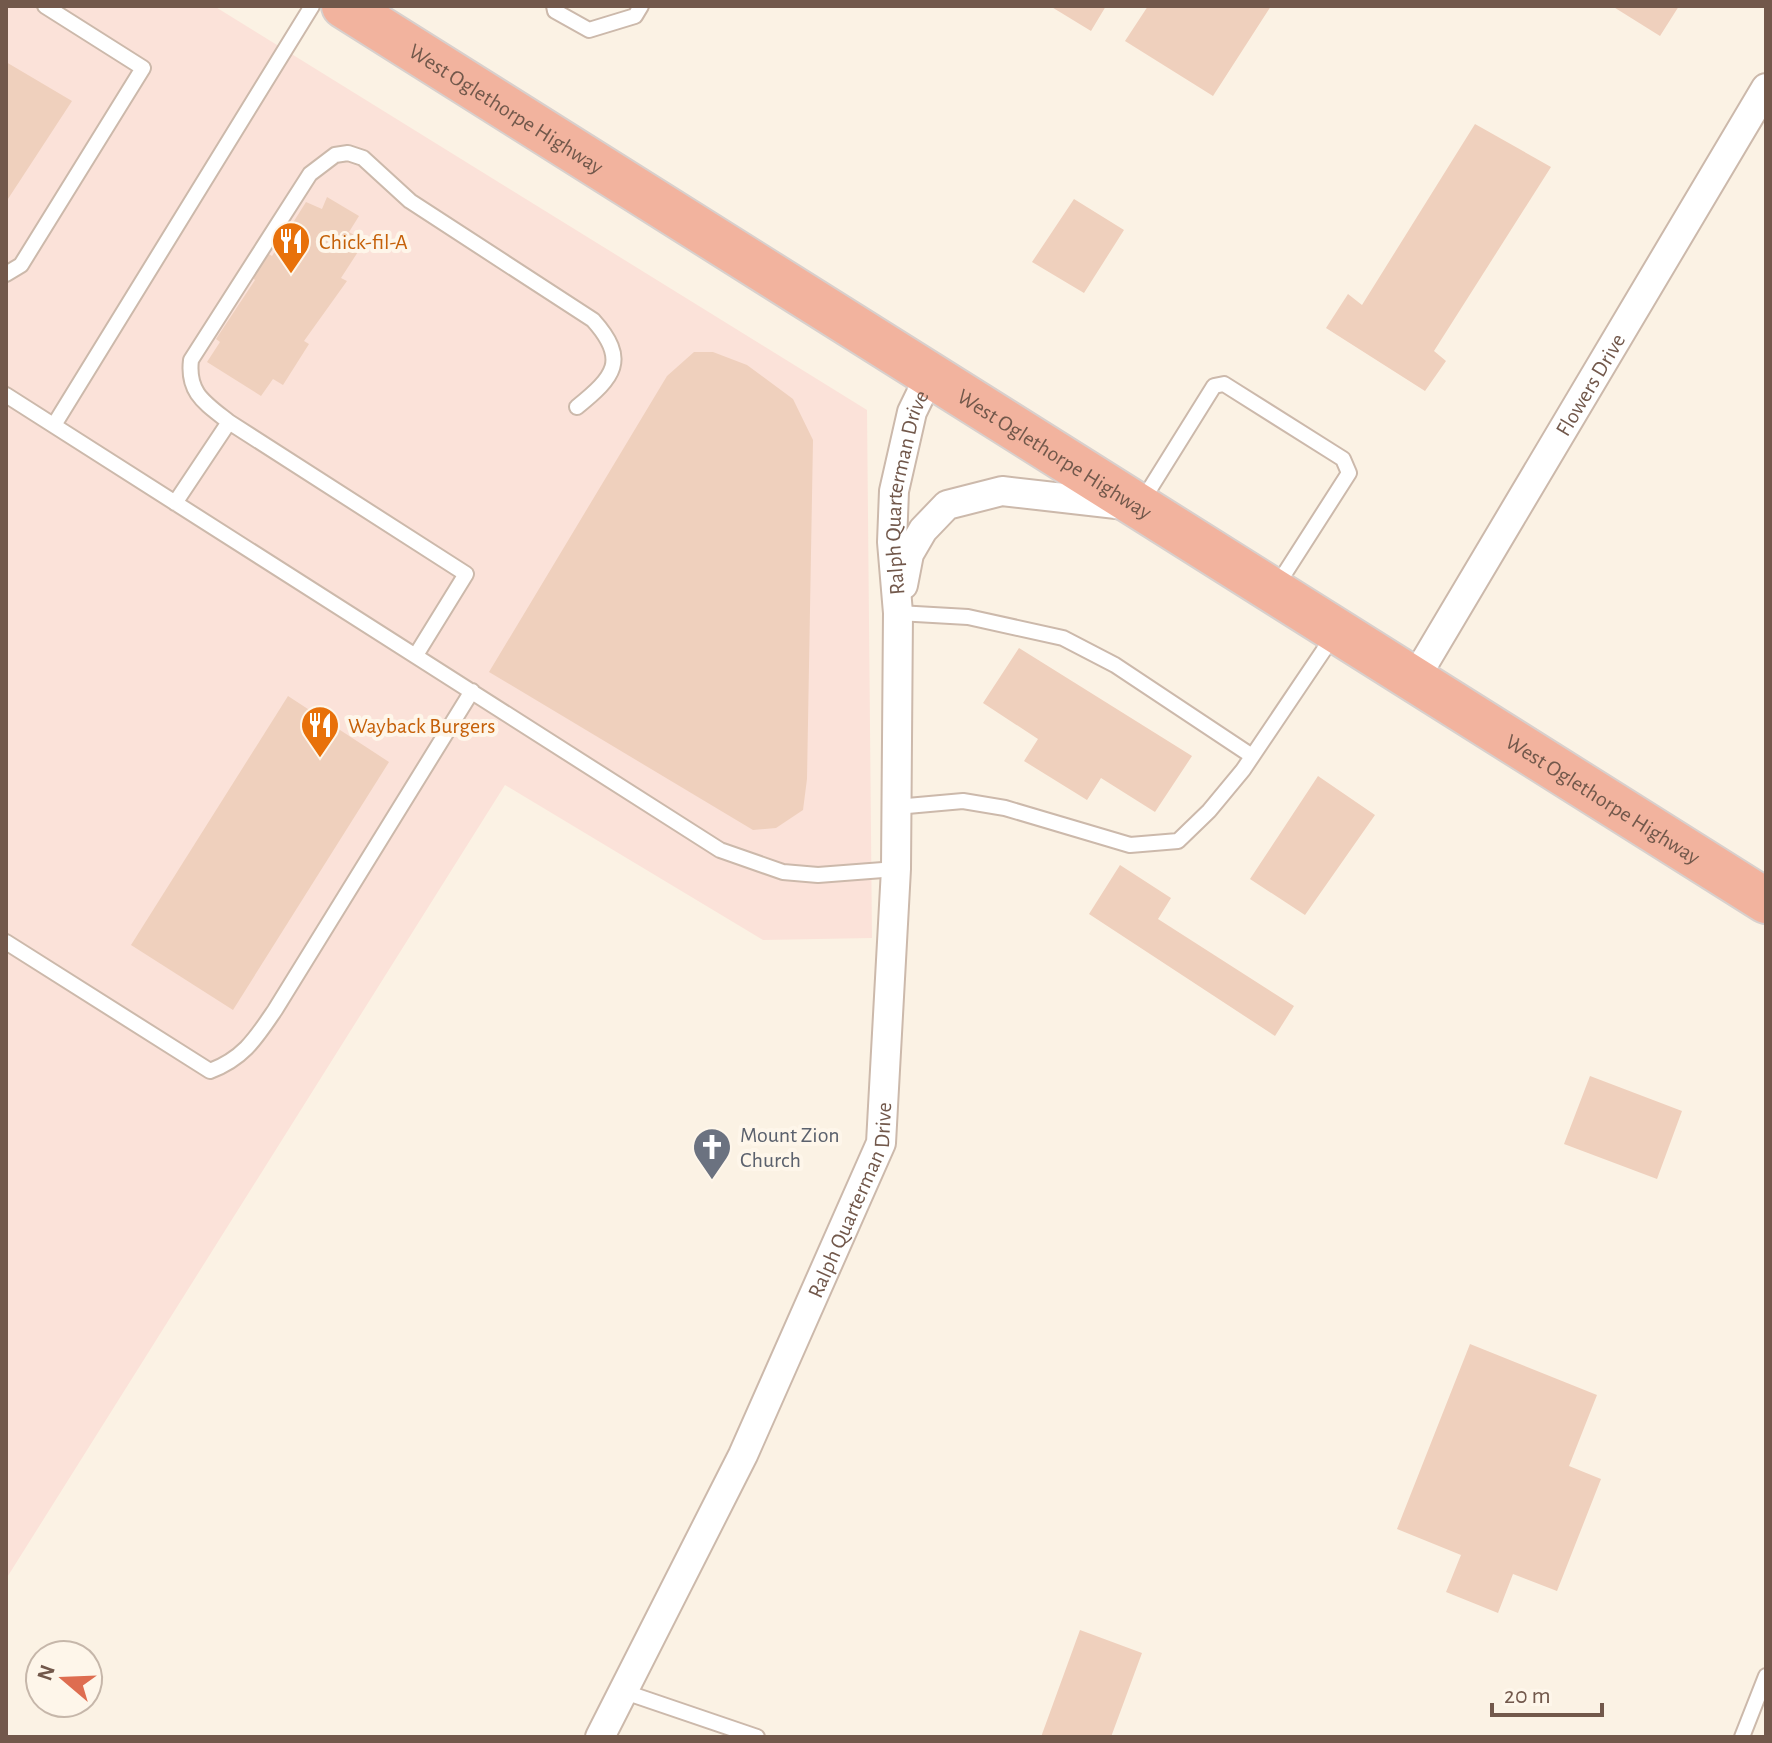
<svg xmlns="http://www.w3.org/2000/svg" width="1772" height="1743" font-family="'Alegreya Sans',sans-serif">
  <rect width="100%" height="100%" fill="#fbf2e4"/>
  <path fill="#fbe2d9" d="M6,6H214L867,410L872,938L763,940L505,785L6,1579Z"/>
  <path fill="#efd0bd" d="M1050,6H1106L1091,31Z
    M1148,6H1271L1213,96L1125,41Z
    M1612,6H1679L1660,36Z
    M6,62L72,101L6,202Z
    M1475,124L1551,167L1434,351L1446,361L1425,391L1326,328L1348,294L1362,305Z
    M327,197L359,216L349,232L365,241L341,278L347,281L304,341L309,344L283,385L273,379L261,396L207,362L220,342L216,339L255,280L252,277L267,253L272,256L306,202L322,209Z
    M1074,199L1124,230L1084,293L1032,262Z
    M694,352H713L747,365L793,399L813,440L807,779L803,810L776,828L753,830L489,672L667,376Z
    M1019,648L1192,756L1155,812L1101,778L1087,800L1024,761L1038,739L983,703Z
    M288,696L389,762L233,1010L131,945Z
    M1318,776L1375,815L1305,915L1250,879Z
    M1120,865L1171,898L1158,919L1294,1006L1275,1036L1089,914Z
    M1590,1076L1682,1111L1657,1179L1564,1144Z
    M1470,1344L1597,1395L1569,1466L1601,1479L1557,1591L1513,1574L1498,1613L1446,1592L1461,1555L1397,1529Z
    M1080,1630L1142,1653L1111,1737H1041Z"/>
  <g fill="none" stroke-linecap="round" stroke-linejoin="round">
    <g stroke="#ccb9ab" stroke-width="18">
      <path id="lane" d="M554,6L555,11L589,30L635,16L641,6
        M6,274L21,265L143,68L45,6
        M6,395L720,850L783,872L818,875L896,869
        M229,422C205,403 187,393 191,360L310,174L335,155L348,153L363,158L410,201L593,320C629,360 614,377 577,407
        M54,425L312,6
        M175,503L229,422L466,574L416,655
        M1141,503L1214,386L1224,384L1343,459L1349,473L1276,587
        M898,613L968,617L1063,638L1115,665L1252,756
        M896,807L963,801L1005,808L1130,845L1178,841L1209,811L1243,770L1334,635
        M6,942L210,1071C244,1058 256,1038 275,1010L472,691
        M622,1691L757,1737
        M1742,1737L1766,1676"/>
    </g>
    <g stroke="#ccb9ab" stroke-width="32">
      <g id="street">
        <path d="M903,585L909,554L923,530L947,505L1002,491L1125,505"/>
        <path id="s1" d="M1414,680L1766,88"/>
        <path id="s2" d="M600,1737L743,1455L881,1143L896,869L898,613L892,542L894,491L912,412L930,375"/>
      </g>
    </g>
    <g stroke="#d8d0cd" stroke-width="48">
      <g id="highway">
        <path id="s3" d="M344,6L1766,901"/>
      </g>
    </g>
    <use href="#lane" stroke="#fff" stroke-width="14"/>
    <use href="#street" stroke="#fff" stroke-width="28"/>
    <use href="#highway" stroke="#f2b39e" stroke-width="44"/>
  </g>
  <defs>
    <g id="restaurant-pin" transform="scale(2)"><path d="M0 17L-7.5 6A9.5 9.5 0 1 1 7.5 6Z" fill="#e8710a" stroke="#fef6ea"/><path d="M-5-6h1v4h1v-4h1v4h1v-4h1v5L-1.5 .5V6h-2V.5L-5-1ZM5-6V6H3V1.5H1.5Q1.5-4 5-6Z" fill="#fff"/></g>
    <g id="church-pin" transform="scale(2)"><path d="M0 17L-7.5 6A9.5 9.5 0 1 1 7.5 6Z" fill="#6b7280" stroke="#fef6ea"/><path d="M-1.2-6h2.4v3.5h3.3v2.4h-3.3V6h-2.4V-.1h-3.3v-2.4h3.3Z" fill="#fff"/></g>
  </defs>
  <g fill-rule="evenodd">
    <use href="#restaurant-pin" x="291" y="241"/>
    <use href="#restaurant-pin" x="320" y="725"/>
    <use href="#church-pin" x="712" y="1147"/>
  </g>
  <g text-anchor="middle" stroke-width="8" stroke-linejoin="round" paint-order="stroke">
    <g font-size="22" fill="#72584b" stroke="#fef6ea">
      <text dy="8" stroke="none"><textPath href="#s3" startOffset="192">West Oglethorpe Highway</textPath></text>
      <text dy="8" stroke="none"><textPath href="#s1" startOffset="344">Flowers Drive</textPath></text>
      <text dy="8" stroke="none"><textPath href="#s3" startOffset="840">West Oglethorpe Highway</textPath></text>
      <text dy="8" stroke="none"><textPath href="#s2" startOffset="1310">Ralph Quarterman Drive</textPath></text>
      <text dy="8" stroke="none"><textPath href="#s3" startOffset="1488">West Oglethorpe Highway</textPath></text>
      <text dy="8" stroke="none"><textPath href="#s2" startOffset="594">Ralph Quarterman Drive</textPath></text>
    </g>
    <g font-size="22" fill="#c56008" stroke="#fef6ea" text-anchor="start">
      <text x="319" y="249">Chick-fil-A</text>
      <text x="348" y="733">Wayback Burgers</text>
    </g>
    <g font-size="22" fill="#5b616d" stroke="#fef6ea" text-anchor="start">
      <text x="740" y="1142">Mount Zion<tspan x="740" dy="25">Church</tspan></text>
    </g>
  </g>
  <rect width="1772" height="1743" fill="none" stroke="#72584b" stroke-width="16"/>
  <g transform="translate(64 1679) rotate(289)"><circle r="38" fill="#fef6ea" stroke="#c6b7aa" stroke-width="2"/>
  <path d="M0-6L14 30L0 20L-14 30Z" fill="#de6d50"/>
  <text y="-12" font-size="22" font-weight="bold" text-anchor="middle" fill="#72584b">N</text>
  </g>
  <path d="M1492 1703v12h110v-12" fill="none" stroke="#72584b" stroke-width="4"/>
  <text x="1504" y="1703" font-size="24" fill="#72584b" stroke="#fef6ea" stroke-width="6" paint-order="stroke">20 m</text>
</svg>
